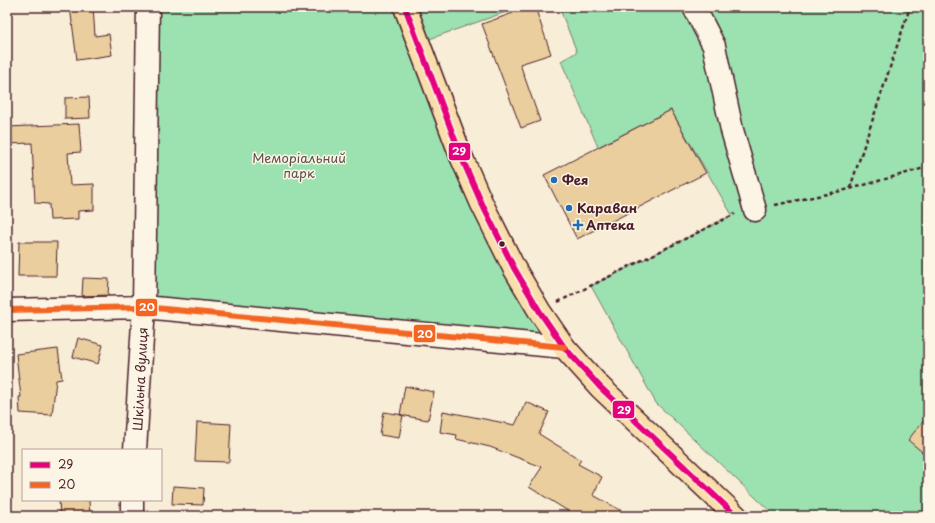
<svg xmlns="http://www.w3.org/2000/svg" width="935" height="523" font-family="'Playpen Sans',sans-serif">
  <rect width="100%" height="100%" fill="#f8edd7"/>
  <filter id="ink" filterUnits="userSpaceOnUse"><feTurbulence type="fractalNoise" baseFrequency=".025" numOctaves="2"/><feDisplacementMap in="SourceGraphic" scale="8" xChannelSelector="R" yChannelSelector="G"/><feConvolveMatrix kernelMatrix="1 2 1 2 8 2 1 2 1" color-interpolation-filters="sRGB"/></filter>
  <g filter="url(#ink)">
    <path fill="#9ce2b0" stroke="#73806e" d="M148,7H520L418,43L461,156L564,347L144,307Z
      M559,7H928V516H775L656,403L591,286L732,215L671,110L598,147L561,61L577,52Z"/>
    <path fill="#eace9e" stroke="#4a1f2b" d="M70,7H93L95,36L109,34L112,55L77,60Z
      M530,7H535L551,54L520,64L540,121L521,128L482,24Z
      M89,97L90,118L65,119V98Z
      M671,110L706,173L577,239L544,175Z
      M79,124L81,152L68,153L70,185L94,184V210L78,211V219L50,220L49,204L35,203L32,143L7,144V127Z
      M19,242H57L56,276H18Z
      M83,278L109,279L108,295L82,296Z
      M78,338L103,345L98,364L73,357Z
      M58,349L62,379L56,380L52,415L20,413L19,397H21L16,354Z
      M405,386L434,392L428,420L400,415Z
      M526,402L549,412L539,434L581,460L578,464L602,477L593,495L631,516H576L529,487L542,467L490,447L456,439L457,435L440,432L443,411L515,425Z
      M384,412L403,415L399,438L380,435Z
      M928,415V457L908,440Z
      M197,422L231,424L229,462L195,461Z
      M173,486L204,488L203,505L172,504Z
      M59,500H89L90,516H60Z"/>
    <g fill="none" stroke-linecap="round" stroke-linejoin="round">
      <g stroke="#4a1f2b" stroke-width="25">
        <path id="minor" d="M694,7L714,46L732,130L755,210
          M7,310L144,307L564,347
          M135,450L144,307L148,7
          M132,516V500"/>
      </g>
      <g stroke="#4a1f2b" stroke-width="25">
        <path id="major" d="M405,7L461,156L482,204L514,268L540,312L564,347L600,387L736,516"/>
      </g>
      <path stroke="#4a1f2b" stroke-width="2.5" stroke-dasharray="4 3" stroke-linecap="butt" d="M850,188L910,7
        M775,205L850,189L928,167
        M558,302L735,214"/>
      <use href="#minor" stroke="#fcf5e5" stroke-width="22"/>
      <use href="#major" stroke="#f9deab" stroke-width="22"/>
      <g stroke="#fcf5e5" stroke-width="9">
        <path id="bus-1" d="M405,7L461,156L482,204L514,268L540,312L564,347L600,387L736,516"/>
      </g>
      <g stroke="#fcf5e5" stroke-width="9">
        <path id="bus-2" d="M7,310L144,307L564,347"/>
      </g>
      <use href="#bus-1" stroke="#e5007d" stroke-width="6"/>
      <use href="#bus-2" stroke="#f26522" stroke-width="6"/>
    </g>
  </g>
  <g fill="#1f6fb2" stroke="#fcf5e5" stroke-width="1.5">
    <circle cx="554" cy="180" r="4"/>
    <circle cx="569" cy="208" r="4"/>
    <path d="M576 219h4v4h4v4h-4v4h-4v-4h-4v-4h4z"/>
  </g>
  <circle fill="#4a1f2b" stroke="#fcf5e5" stroke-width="1.5" cx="502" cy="244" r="3.5"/>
  <g text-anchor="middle" stroke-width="3" stroke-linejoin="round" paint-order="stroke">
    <g font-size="13" fill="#5e504c" stroke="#fcf5e5">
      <text x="299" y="163">Меморіальний<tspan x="299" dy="15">парк</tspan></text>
    </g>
    <g font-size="13" font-weight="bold" fill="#4a1f2b" stroke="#fcf5e5" text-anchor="start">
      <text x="562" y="185">Фея</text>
      <text x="577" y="213">Караван</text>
      <text x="586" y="230">Аптека</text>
    </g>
    <g font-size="13" fill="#4a1f2b" stroke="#fcf5e5">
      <text transform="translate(140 379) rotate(-87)" y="5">Шкільна вулиця</text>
    </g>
  </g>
  <g stroke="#fcf5e5" stroke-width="1.5">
    <rect x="448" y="142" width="23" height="19" rx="4" fill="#e5007d"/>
    <rect x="135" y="298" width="23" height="19" rx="4" fill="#f26522"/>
    <rect x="413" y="324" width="23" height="19" rx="4" fill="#f26522"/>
    <rect x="612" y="400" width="23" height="19" rx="4" fill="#e5007d"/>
  </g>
  <g font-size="11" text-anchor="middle" font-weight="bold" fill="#fff">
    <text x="459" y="155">29</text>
    <text x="147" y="311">20</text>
    <text x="425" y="338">20</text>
    <text x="624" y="414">29</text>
  </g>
  <rect width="935" height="523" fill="none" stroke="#fcf5e5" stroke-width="24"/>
  <rect x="12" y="12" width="911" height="499" fill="none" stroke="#4a1f2b" stroke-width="1.5" filter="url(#ink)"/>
  <rect x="22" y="449" width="140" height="52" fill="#fcf5e5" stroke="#b59f9b"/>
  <rect x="30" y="462" width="20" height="6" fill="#e5007d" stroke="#b59f9b"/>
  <text x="58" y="469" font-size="12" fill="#4a1f2b">29</text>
  <rect x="30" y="482" width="20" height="6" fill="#f26522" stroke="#b59f9b"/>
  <text x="58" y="489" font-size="12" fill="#4a1f2b">20</text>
</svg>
